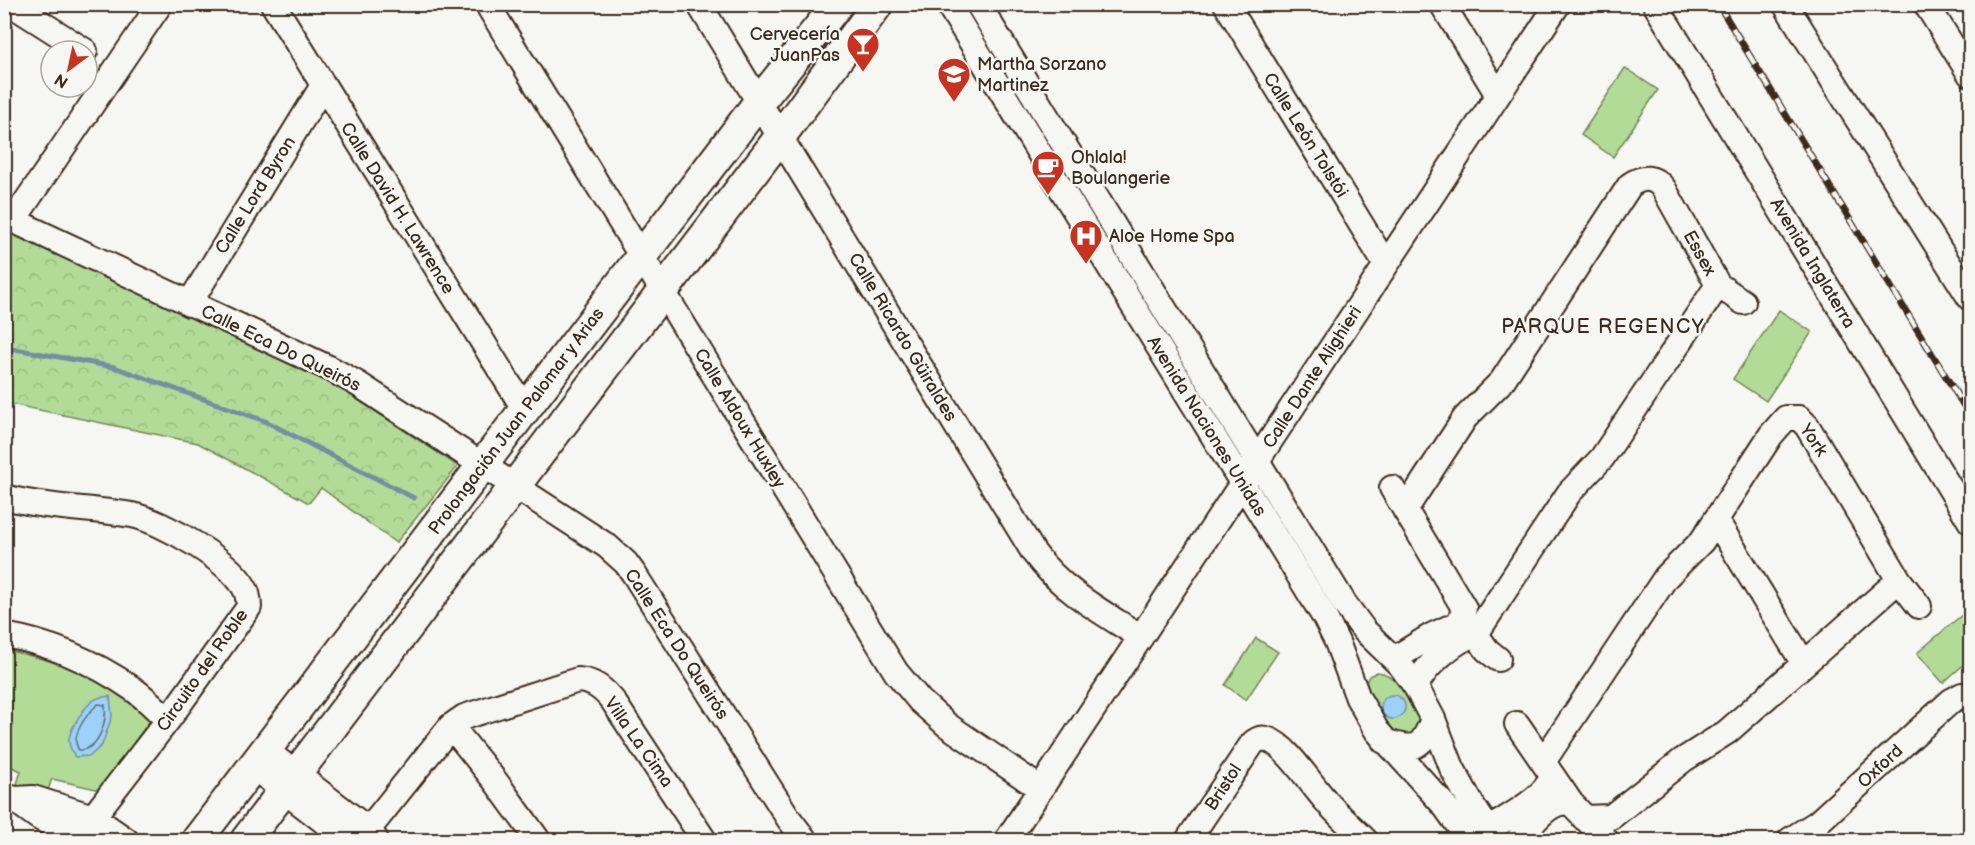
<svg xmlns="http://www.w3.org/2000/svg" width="1975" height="845" font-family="'Balsamiq Sans',sans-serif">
  <defs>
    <pattern id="forest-crowns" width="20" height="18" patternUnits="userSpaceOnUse" patternTransform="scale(1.5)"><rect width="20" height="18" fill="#b1db97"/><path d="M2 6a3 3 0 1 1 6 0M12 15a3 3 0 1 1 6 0" fill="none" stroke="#99bc82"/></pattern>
  </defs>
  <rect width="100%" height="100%" fill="#f6f6f2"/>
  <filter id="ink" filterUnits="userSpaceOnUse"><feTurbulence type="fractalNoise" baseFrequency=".0167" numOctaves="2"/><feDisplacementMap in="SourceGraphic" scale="12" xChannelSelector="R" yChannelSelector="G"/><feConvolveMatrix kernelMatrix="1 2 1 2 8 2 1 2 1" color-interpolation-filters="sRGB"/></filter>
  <g filter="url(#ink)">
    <path fill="url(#forest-crowns)" stroke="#76825a" stroke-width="1.5" d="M5,231L337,386L458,466L396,543L321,488L309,503L198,443L5,403Z"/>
    <path fill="#b1db97" stroke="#76825a" stroke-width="1.5" d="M1625,68L1658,90L1613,157L1581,135Z
      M1779,310L1812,332L1766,401L1733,379Z
      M1970,608V659L1943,683L1917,653Z
      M1256,638L1278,652L1246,700L1225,685Z
      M5,650C63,661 106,680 151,719L100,790L52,779L47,792L17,784L21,771L5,764Z
      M1377,672C1398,673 1417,708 1421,727L1405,745L1377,717L1365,685L1369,676Z"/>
    <path fill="#9cd1fa" stroke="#758ea2" stroke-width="1.5" d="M1381 707a12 12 0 1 1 24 0a12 12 0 1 1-24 0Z
      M110,696L112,716L102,745L90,756L75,757C73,752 68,746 69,739C70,729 86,703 96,699C99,697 106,697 110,696Z"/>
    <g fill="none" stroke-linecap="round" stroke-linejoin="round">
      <path stroke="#626d76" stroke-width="1.5" d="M98,704L105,705C107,722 99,750 79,750C69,736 87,714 98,704Z"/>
      <path stroke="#758ea2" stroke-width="5" d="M4,347L114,367L265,421L414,498"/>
      <g stroke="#3b2a1e" stroke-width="28">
        <path id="minor" d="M11,4L85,51
          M273,4L525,410
          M487,4L896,672L920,701L947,725L1041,789
          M699,4L1034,553C1062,591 1102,612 1141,637
          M948,4L1325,618L1337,642L1358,698L1377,731L1444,805L1469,840
          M978,4L1344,603L1364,630L1401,666L1416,687L1433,719L1452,768L1471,803L1495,840
          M1226,4L1386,265
          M1442,4L1498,95
          M1655,4L1970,521
          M1785,4L1970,298
          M1926,4L1970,74
          M4,216L331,369L358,384L607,546L626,563L634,574L789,819L805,840
          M13,221L160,4
          M189,304L322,87
          M1392,488L1464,608L1460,621L1457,624L1431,636L1394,659
          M4,497C46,508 89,508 132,515C162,521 236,563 247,593C248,597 249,603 249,607L168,720L93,817L77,840
          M1405,510L1465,418L1502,381L1630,185C1643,176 1654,176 1664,189L1718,285L1743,302
          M1716,520L1804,664
          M1476,634L1487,650L1498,659
          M4,635C51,643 94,662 133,689C146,698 157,710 168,720
          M1416,687C1423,667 1456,639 1476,634L1569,493L1602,458L1718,285
          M1517,724L1571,803L1606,840
          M451,726L496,782L538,840
          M1384,741C1415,751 1421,750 1433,719
          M265,750L369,830L376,840
          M1543,762L1666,577L1702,541L1771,435L1786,418H1799L1807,426L1899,580L1919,606
          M252,766L348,840
          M12,798L38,817L82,840
          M15,799L33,798L93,817L126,840
          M1584,818L1611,817L1683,760L1727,732L1899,580
          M1488,830C1507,817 1546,798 1552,776
          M360,840L451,726L464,717L578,680C594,681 603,689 613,701L704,840
          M1007,840L1558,4
          M1188,840L1252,744C1257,739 1262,737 1269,740C1287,746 1312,786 1326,801C1338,815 1352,827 1365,840
          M1518,840C1532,825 1548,799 1571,803
          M1790,840L1817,823L1951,701L1962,695L1970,696"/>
      </g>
      <g stroke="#3b2a1e" stroke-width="34">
        <path id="major" d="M197,840L759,102L838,4
          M246,840L780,137L878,4"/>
      </g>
      <use href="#minor" stroke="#f6f6f2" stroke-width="24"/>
      <use href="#major" stroke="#f6f6f2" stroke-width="30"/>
      <g stroke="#3b2a1e" stroke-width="7">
        <path id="rail" d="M1718,4L1970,416"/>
      </g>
      <use href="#rail" stroke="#f6f6f2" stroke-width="4.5" stroke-dasharray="14" stroke-linecap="butt"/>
    </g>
  </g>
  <defs>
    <g id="bar-pin" transform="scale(1.725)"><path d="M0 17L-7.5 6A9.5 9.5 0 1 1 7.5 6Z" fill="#c8321e" stroke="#f6f6f2"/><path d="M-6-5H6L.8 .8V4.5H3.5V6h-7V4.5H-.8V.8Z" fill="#fff"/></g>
    <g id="school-pin" transform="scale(1.725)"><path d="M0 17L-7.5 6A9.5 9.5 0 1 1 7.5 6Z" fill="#c8321e" stroke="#f6f6f2"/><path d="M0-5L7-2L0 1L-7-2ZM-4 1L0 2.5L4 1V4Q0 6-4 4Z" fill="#fff"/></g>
    <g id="cafe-pin" transform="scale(1.725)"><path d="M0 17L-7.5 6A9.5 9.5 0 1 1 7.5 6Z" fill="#c8321e" stroke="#f6f6f2"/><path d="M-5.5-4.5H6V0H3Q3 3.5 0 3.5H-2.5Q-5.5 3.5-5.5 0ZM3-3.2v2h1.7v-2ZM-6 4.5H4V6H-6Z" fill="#fff"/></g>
    <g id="hospital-pin" transform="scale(1.725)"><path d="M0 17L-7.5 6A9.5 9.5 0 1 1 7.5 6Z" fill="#c8321e" stroke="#f6f6f2"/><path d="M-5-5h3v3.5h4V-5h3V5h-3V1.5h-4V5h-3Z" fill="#fff"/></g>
  </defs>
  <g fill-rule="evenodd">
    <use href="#bar-pin" x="863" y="44"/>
    <use href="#school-pin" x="954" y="74"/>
    <use href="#cafe-pin" x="1048" y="167"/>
    <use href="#hospital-pin" x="1086" y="236"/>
  </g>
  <g text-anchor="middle" stroke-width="5" stroke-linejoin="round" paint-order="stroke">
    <g font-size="18" fill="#3b2a1e" stroke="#f6f6f2" text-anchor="start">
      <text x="840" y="40" text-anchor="end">Cervecería<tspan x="840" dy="21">JuanPas</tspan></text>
      <text x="977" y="70">Martha Sorzano<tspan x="977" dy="21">Martinez</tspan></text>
      <text x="1071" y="163">Ohlala!<tspan x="1071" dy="21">Boulangerie</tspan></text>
      <text x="1109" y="242">Aloe Home Spa</text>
    </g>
    <g font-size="18" fill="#3b2a1e" stroke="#f6f6f2">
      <text transform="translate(1306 135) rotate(58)" y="6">Calle León Tolstói</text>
      <text transform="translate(255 195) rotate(-58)" y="6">Calle Lord Byron</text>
      <text transform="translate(398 208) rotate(58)" y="6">Calle David H. Lawrence</text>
      <text transform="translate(1700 253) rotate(61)" y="6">Essex</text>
      <text transform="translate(1813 263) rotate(59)" y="6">Avenida Inglaterra</text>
      <text transform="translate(903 337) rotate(59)" y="6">Calle Ricardo Güiraldes</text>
      <text transform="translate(281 348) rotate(26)" y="6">Calle Eca Do Queirós</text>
      <text transform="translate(1312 377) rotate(-57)" y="6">Calle Dante Alighieri</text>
      <text transform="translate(740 418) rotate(59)" y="6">Calle Aldoux Huxley</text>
      <text transform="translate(516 421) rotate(-53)" y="6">Prolongación Juan Palomar y Arias</text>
      <text transform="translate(1207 426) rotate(58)" y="6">Avenida Naciones Unidas</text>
      <text transform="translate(1814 440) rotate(56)" y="6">York</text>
      <text transform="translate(677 644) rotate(57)" y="6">Calle Eca Do Queirós</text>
      <text transform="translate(202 670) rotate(-55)" y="6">Circuito del Roble</text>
      <text transform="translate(639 742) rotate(55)" y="6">Villa La Cima</text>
      <text transform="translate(1880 766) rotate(-43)" y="6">Oxford</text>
      <text transform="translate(1223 787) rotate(-57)" y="6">Bristol</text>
    </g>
    <g font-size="20" letter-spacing="1.5" fill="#3b2a1e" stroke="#f6f6f2">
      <text x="1603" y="333">PARQUE REGENCY</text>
    </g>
  </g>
  <rect width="1975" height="845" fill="none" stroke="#f6f6f2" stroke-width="24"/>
  <rect x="12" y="12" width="1951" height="821" fill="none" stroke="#3b2a1e" stroke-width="2" filter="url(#ink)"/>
  <g transform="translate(69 69) rotate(213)"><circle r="28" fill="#f6f6f2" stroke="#aba49d" stroke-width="1.5"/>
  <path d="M0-4.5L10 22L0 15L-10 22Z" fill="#c8321e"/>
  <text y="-9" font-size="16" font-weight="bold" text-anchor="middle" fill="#3b2a1e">N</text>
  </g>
</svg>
